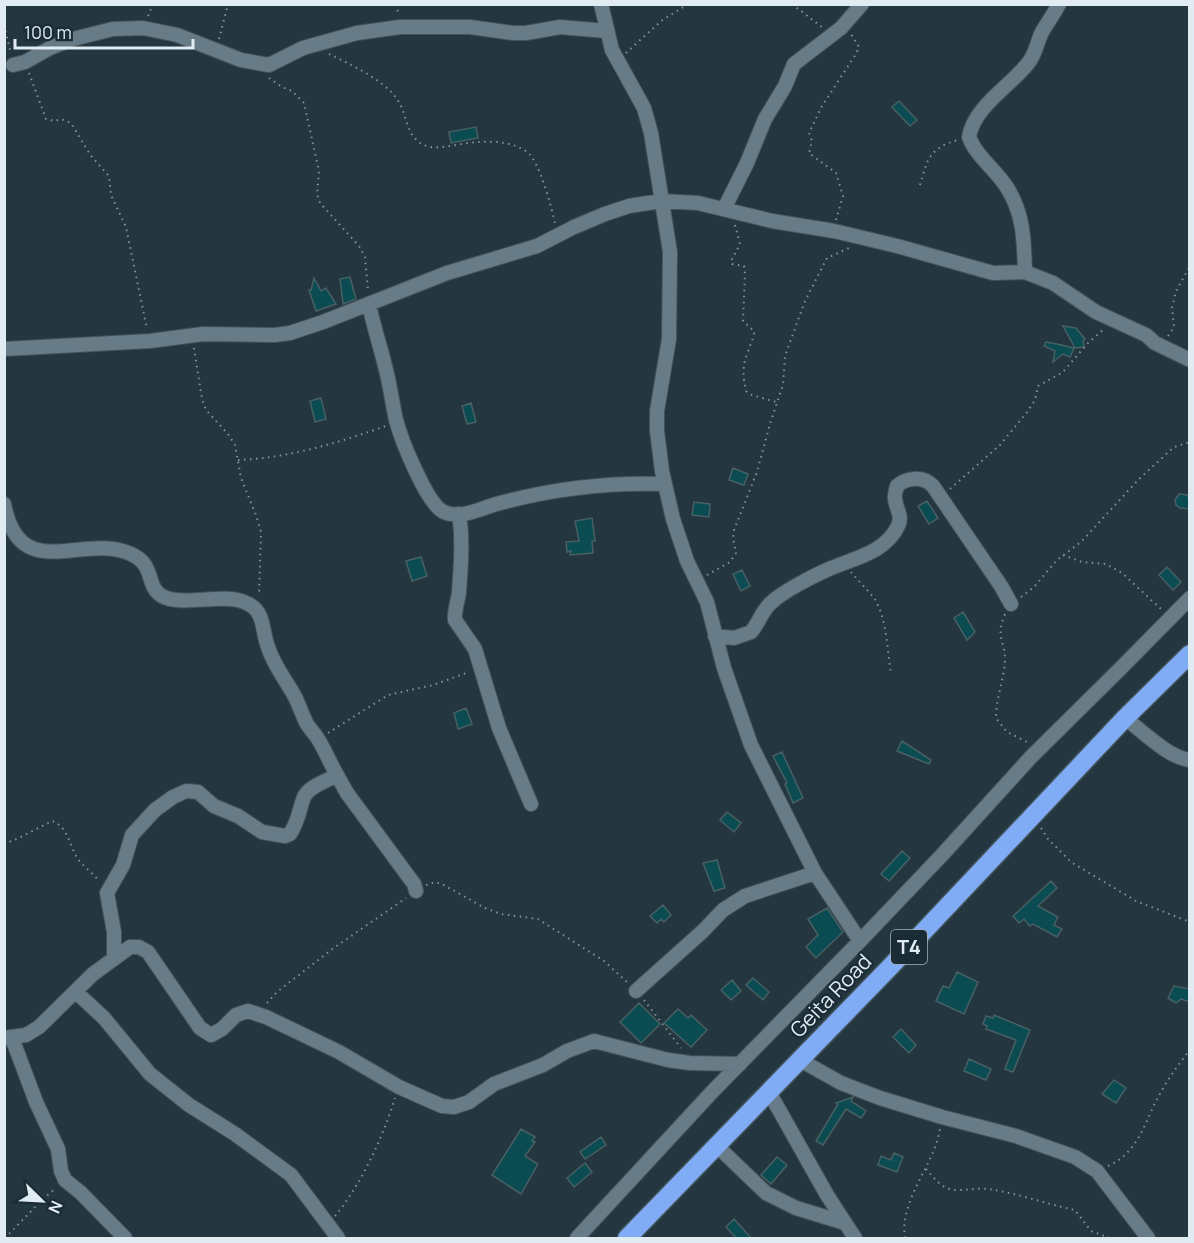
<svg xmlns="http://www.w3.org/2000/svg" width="1194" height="1243" font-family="Manrope,sans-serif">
<rect width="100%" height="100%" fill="#243640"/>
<path fill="#0b4c53" stroke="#486063" stroke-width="1.5" d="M899 101 917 120 910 126 892 107Z
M476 127 478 138 451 143 449 132Z
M350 277 356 299 343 304 340 279Z
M314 278 321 291 326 288 336 304 316 311 309 290H311Z
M1063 326 1076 328 1085 339 1083 341 1084 347 1075 348Z
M1046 342 1057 344 1074 348 1070 357 1063 354 1053 362 1055 351 1044 346Z
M321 398 326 419 315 422 310 401Z
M471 403 476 422 467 424 462 406Z
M733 468 748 474 744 485 729 480Z
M1179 494 1188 495 1190 509 1180 508 1176 505 1175 500Z
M927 501 938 518 929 524 918 506Z
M694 502 710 504 709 517 692 515Z
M592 518 595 541H592L593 553 570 555 571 551 567 552 566 542 579 541 575 521Z
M421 557 427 576 412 581 406 561Z
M1167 567 1181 582 1173 590 1159 575Z
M742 570 750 586 741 591 733 574Z
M963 612 975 632 967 640 954 618Z
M466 708 472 724 458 729 454 713Z
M902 741 931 760 929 764 897 751Z
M782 752 803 798 793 803 785 784 787 783 773 756Z
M727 812 741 823 734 832 720 820Z
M902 851 910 858 889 881 881 874Z
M717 860 725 888 714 891 703 863Z
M1051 881 1057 888 1038 906 1058 917 1054 925 1062 929 1057 937 1033 924 1030 926 1024 919 1019 923 1013 916Z
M663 905 671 915 664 922 661 919 657 923 650 916Z
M827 908 843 932 816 958 806 947 818 935 808 919Z
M957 972 978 982 964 1014 936 1001 943 986 949 988Z
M753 978 769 992 763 1000 746 985Z
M732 980 741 991 731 1000 721 990Z
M1174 986 1190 989V1002L1181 999 1176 1003 1168 998Z
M639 1003 660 1024 641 1043 620 1022Z
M678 1009 688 1018 691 1015 707 1030 691 1047 664 1023Z
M994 1015 1030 1030 1013 1072 1005 1069 1016 1040 986 1029 987 1026 983 1024 986 1016 993 1018Z
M901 1029 916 1045 909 1053 893 1037Z
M969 1059 991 1069 986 1080 964 1071Z
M1114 1080 1126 1088 1116 1103 1102 1094Z
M853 1097 851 1101 866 1111 861 1118 846 1109 823 1145 816 1141 838 1104 836 1103Z
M521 1129 535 1137 532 1141 535 1142 525 1156 538 1164 521 1194 492 1175Z
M601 1137 606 1145 585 1159 580 1152Z
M894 1153 903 1157 897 1172 878 1165 881 1156 891 1160Z
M777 1157 787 1165 771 1184 761 1175Z
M585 1163 592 1172 574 1187 567 1178Z
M734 1219 752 1239H737L726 1227Z"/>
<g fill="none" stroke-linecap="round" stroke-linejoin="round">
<defs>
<path id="minor" d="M601 4 612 50 644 108 651 133 670 252 669 339 657 411V431L662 471 673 519 687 561 707 602 724 668 751 745 815 873 860 941
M13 65 25 62 50 48 73 39 113 29 143 28 177 35 241 60 269 65 303 48 357 33 400 27H470L513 33H526L560 27 606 31
M724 209 747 163 765 119 785 86 794 64 841 28 862 4
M1025 272C1024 241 1024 213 1006 186 995 169 976 156 969 137 974 106 1012 85 1029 62 1036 53 1037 42 1042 32 1047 23 1054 14 1059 4
M369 304C373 325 380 345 385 366 390 384 392 402 396 420 401 439 427 505 444 512 459 519 478 510 493 505 549 489 607 482 665 484
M4 349 150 341 203 334 275 335 290 333 323 322 447 273 537 246 574 227 605 214 629 206 661 201 698 203 772 221 834 231 897 246 993 273 1025 272 1053 283 1096 312 1146 335 1155 343 1190 360
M4 504C20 586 82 532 131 554 156 565 145 586 162 596 181 607 222 593 244 602 266 610 261 629 268 647 273 664 285 679 294 695 299 704 302 715 307 724 310 729 315 734 318 739 325 750 330 763 337 775L347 793 414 884 416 891
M459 514C463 539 461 566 459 592 458 601 454 611 455 620L475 649 499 728 531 804
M715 636 734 638 751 632C759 623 762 610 772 602 782 592 815 575 829 569 854 558 885 553 898 526 903 516 896 509 895 499 894 495 896 490 897 486 907 477 923 476 933 486L1001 586 1011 604
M1125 718C1142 731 1169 758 1190 760
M114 958V932L107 893 123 865 132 835 155 810 173 797 186 791 198 792 214 806 238 816 262 832 285 836 290 834C299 820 299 810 304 797 309 786 327 781 337 775
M636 991 703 931 723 910 745 896 815 873
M76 992 104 1018 150 1074 189 1105 235 1134 291 1175 338 1238
M4 1038 26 1035 39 1027 93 974 130 947H139L148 952 200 1028 211 1035 222 1029 236 1015 248 1011 266 1017 339 1052 399 1087 442 1106 454 1107 469 1102 494 1084 543 1065 567 1051 594 1041 668 1060 690 1063 740 1064
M12 1038 36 1102 58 1149 61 1171 65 1180 81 1193 125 1238
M800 1060 841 1083 880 1098 942 1117 1016 1136 1075 1157 1097 1171 1148 1238
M769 1092 827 1195 855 1238
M717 1146 766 1193 796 1208 845 1223
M577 1238 712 1092 860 941 942 855 1031 757 1122 667 1190 598"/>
<path id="highway" d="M627 1238 891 966 1125 718 1190 654"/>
</defs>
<use href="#minor" stroke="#43535c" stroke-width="16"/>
<use href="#highway" stroke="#43535c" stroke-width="21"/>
<path stroke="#84929b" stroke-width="2" stroke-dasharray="1.5 4.5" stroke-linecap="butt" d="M397 4 398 14
M792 4 823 28
M148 16 153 4
M4 25 11 54
M219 39 228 4
M626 53 661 21 688 4
M329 54C350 64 384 80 397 99 407 113 405 132 420 143 431 150 444 147 456 145 477 141 508 138 527 152 539 160 552 208 555 224
M29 73 46 119 55 121 61 119 71 123 91 156 109 176 111 195 126 227 147 329
M269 78 282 87 292 91 304 103 319 171 317 194 320 203 359 246 365 257 368 290
M920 185C927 160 929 148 958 140
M836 220 843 196 836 173 809 153 812 141 809 133 822 106 856 54 859 47 851 34
M735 225 740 244 731 261 732 264 744 266 745 274 743 321 754 331V335C746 359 740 363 746 391L752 395 776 402
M1168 336 1174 327 1172 308 1176 291 1190 266
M194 348 202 399 206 410 228 434 235 445 241 478 256 515 261 532 259 596
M238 460C289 458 337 443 386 426
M950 489 1000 445 1028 411 1035 400 1038 386 1063 372 1088 343 1103 330
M1063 555 1082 562 1106 564 1122 573 1161 609
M851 572C858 581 867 589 874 598 887 618 887 650 891 673
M707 575 730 562 736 553 733 538 734 530 757 472 770 424 783 385 785 356 805 301 827 258 849 248
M1021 597 1034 587 1057 560 1081 542 1139 479 1174 447 1190 442
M1005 614C995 639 1005 639 1005 660 1004 680 996 698 996 718L1007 732 1027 742
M328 733 388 695 433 685 469 672
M1041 828 1048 839 1071 862 1136 901 1190 922
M4 844 19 838 52 821C67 826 69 843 76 856 82 866 92 872 99 881
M426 885 435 882 442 884 485 908 501 914 538 919 604 961 628 983
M644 1000 681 1048
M267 1003 277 992 331 950 406 898
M1108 1166C1135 1154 1143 1129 1154 1105 1164 1085 1176 1067 1190 1050
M926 1169C932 1176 938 1184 947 1188 960 1193 975 1187 988 1189 1017 1193 1046 1204 1075 1210L1091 1231 1110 1238
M335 1216C361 1185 383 1137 395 1098
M5 1238 43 1199 56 1188
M905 1238C899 1200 934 1166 940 1129"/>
<use href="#minor" stroke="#687c88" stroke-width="14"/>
<use href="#highway" stroke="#80acf5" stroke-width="18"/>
</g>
<g text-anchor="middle" stroke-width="4.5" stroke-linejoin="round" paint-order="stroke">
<rect fill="#1a2c36" stroke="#a5b2ba" stroke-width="1.5" x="891" y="930" width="36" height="34" rx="4.5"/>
<g font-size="20" font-weight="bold" fill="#e0ebf2">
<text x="909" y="954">T4</text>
</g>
<g font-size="21" fill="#e0ebf2" stroke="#1a2c36">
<text transform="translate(831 996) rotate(-46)" y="7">Geita Road</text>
</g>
</g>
<rect width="1194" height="1243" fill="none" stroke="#e0ebf2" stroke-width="12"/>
<g transform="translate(42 1201) rotate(114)" stroke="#1a2c36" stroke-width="4.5" paint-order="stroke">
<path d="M0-4.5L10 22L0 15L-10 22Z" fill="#e0ebf2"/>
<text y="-9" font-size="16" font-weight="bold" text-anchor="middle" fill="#e0ebf2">N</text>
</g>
<path d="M15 39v9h178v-9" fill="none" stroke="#e0ebf2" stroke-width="3"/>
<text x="24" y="39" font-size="18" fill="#e0ebf2" stroke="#1a2c36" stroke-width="4.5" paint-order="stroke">100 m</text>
</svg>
